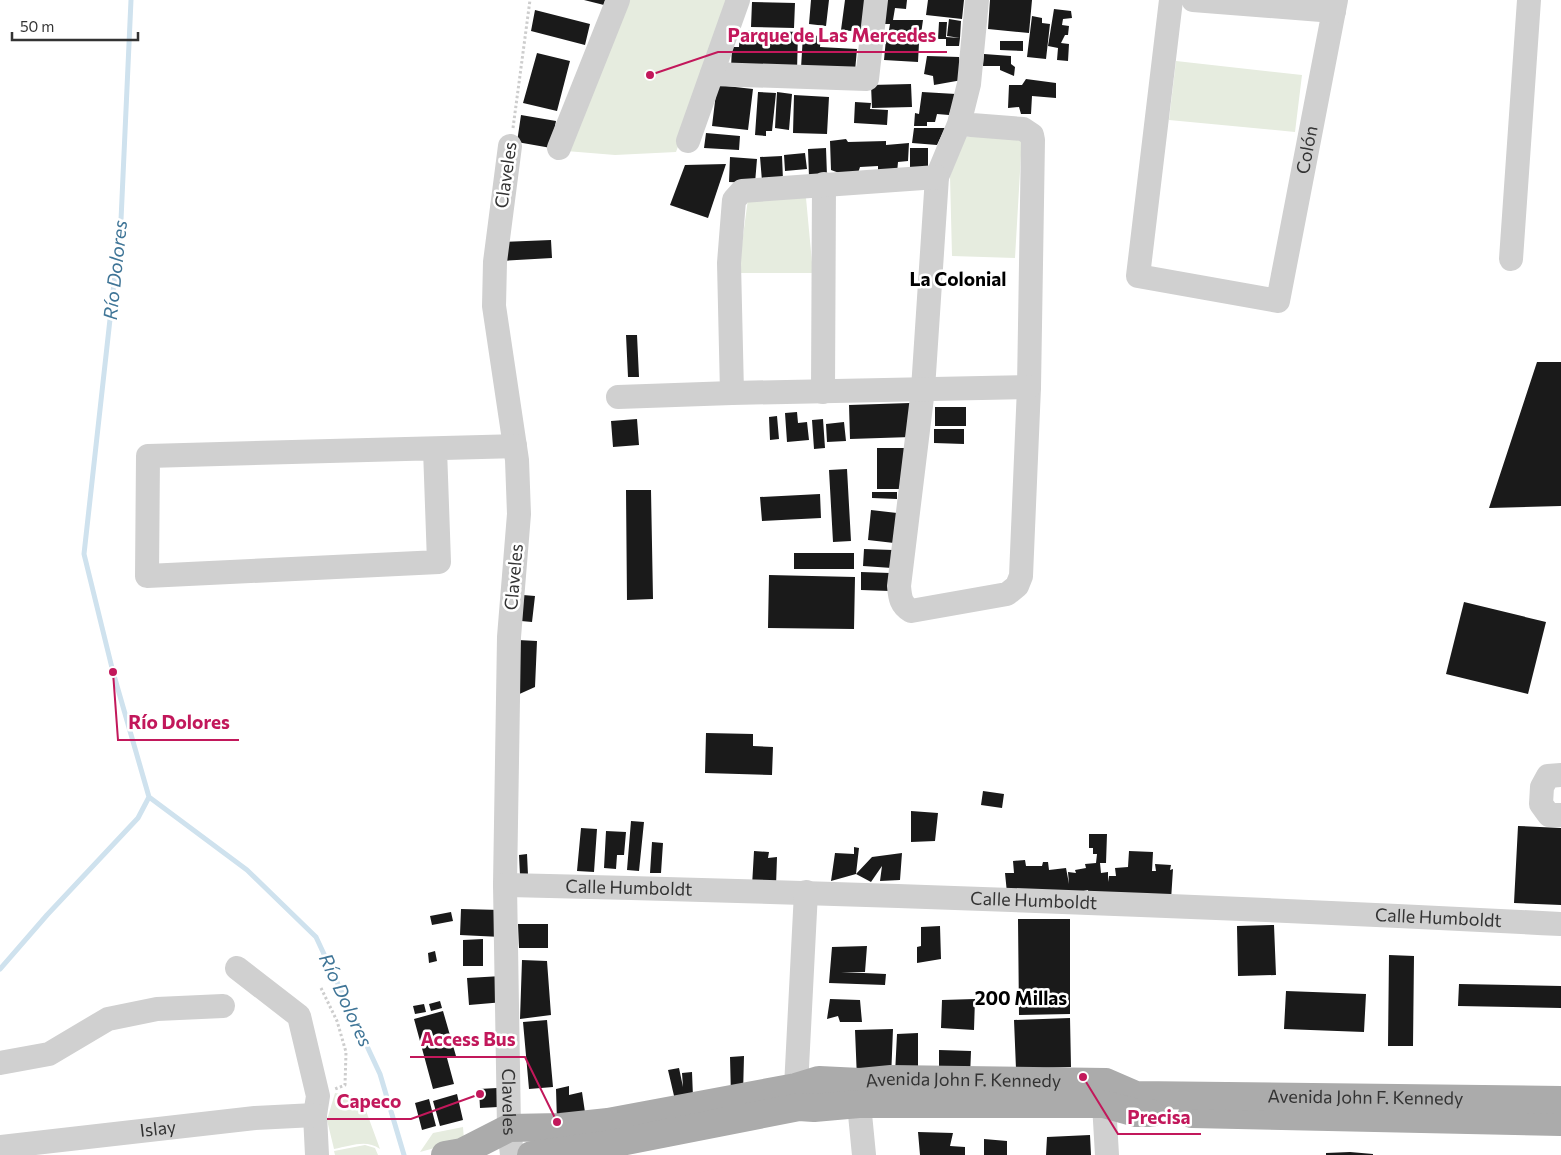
<svg xmlns="http://www.w3.org/2000/svg" width="1561" height="1155" font-family="Commissioner,sans-serif">
<rect width="100%" height="100%" fill="#fff"/>
<path fill="#e6ecdf" d="M626 0H732L676 152 615 155 566 151Z
M1176 61 1302 75 1295 132 1169 120Z
M965 137H1022L1015 258 952 256 950 176Z
M806 198 813 273H738L748 199Z
M335 1093 361 1097 380 1149C366 1139 351 1146 334 1149L327 1120Z
M463 1127 464 1140 420 1152 433 1133Z
M365 1145 375 1148 378 1155H335L334 1151Z"/>
<g fill="none" stroke-linecap="round" stroke-linejoin="round">
<path stroke="#cfe2ee" stroke-width="5" d="M131 0 121 220 84 554 113 672 149 797 247 870 316 937 380 1074 404 1155
M0 969 47 915 138 818 149 797"/>
</g>
<path fill="#1a1a1a" d="M584 0H605L604 5Z
M811 0H829L826 26 809 24Z
M845 0H866L862 32 841 30Z
M886 0H907L906 9 895 8 893 20H923L920 41 888 36 890 24H883Z
M928 0H964L962 19 926 15Z
M990 0H1032L1029 33 988 29Z
M752 2 795 3 794 28 751 27Z
M1054 9 1071 11 1072 18 1063 19 1062 25 1069 26 1068 35H1065L1061 43 1069 44 1068 61 1057 60 1058 48 1048 46Z
M535 10 590 24 585 45 531 31Z
M1032 16 1042 18V23L1050 24 1046 59 1027 57Z
M949 19 961 21 960 38 947 36Z
M939 22H947L946 37 960 38 959 46H946V39H938Z
M740 30 798 32 797 71 731 68 732 47H739Z
M803 35 821 36 820 47 857 49 855 71 801 68Z
M886 39 919 43 918 62 884 60Z
M1000 41H1023V51L1000 50Z
M537 53 570 61 557 111 523 103Z
M984 54 1011 56V64L1015 67 1014 76 1000 70V66H983Z
M927 56 959 57 962 80 934 85 933 76 924 74Z
M1026 79 1056 83V98L1032 96 1031 114H1021L1019 107 1008 108 1009 85H1022Z
M911 84 912 107 872 108 871 85Z
M717 85 753 89 748 130 712 126Z
M758 92 776 93 772 131H766V136L755 135Z
M777 92 792 94 789 130 775 128Z
M922 92 956 94 949 115 937 114 935 122H927V126H914L915 113 919 114Z
M794 95 829 97 827 134 793 133Z
M855 102 871 103 870 109 888 110 887 125 854 123Z
M521 115 556 121 551 148 517 142Z
M914 128H945L937 145 912 143Z
M706 133 740 136 739 150 704 148Z
M846 139 848 142 886 141V145L909 143 908 161 898 162 897 173 878 174V166L860 167 858 173 842 174 831 170 830 141Z
M826 148 827 176 809 177 808 149Z
M910 148H928V173H910Z
M805 153 807 169 785 171 784 155Z
M782 156 783 180 762 181 760 157Z
M730 157 757 159 755 183 729 182Z
M726 164 708 218 670 205 685 165Z
M551 240 552 258 501 261 502 242Z
M626 335H637L639 377H628Z
M1537 362H1561V506L1489 508Z
M910 403 911 437 850 439 849 405Z
M935 407H966V426H935Z
M797 412 798 423 807 422 809 440 787 442 785 413Z
M777 416 779 439 770 440 769 417Z
M637 419 639 445 613 447 611 421Z
M823 419 825 448 814 449 812 420Z
M844 422 846 441 827 442 826 424Z
M934 429H964V444L934 443Z
M877 448H908V489H877Z
M847 469 851 541 833 542 829 470Z
M626 490H651L653 599 627 600Z
M872 492H897V499L872 498Z
M820 494 821 518 762 521 760 497Z
M871 510 897 513 894 543 868 540Z
M864 549 893 550 892 568 863 566Z
M794 553H854V569H794Z
M861 572 890 573V591L861 590Z
M769 575 855 577 854 629 768 628Z
M523 595 535 596 532 622 521 621Z
M1464 602 1546 622 1528 694 1446 674Z
M518 640 537 641 535 687 515 696Z
M706 733 753 734V746L773 747 772 775 705 773Z
M983 791 1004 794 1002 808 981 805Z
M911 811 938 813 935 841 911 842Z
M631 821 644 822 639 871 627 870Z
M1518 826 1561 828V905L1514 903Z
M581 828 597 829 594 872 577 871Z
M606 831 626 832 624 855H617L616 869 604 868Z
M1089 834H1107L1106 863H1100L1101 873 1108 872V882L1109 876H1116L1115 868 1128 867 1129 851 1153 852 1152 871H1156L1155 864 1171 865 1170 870 1173 869 1171 900 1089 898 1088 890 1070 894 1007 893 1005 873H1014L1013 861 1025 860 1026 866H1042L1043 862H1048L1049 870 1066 868 1069 884 1068 872 1076 873 1075 870 1086 868 1085 864 1096 863 1097 854H1093V848H1089Z
M652 842 663 843 661 873H650Z
M854 847 859 848 856 874 872 857 902 853 900 880 880 881 882 866 871 882 856 874 831 881 835 853 854 854Z
M754 851 769 852 768 858 777 857 776 886H752Z
M527 854 528 875H520L519 855Z
M461 909 501 910V937L460 935Z
M451 912 453 921 432 925 430 916Z
M1018 919H1070V1014L1019 1015Z
M518 924H548V948H519Z
M1274 925 1276 975 1238 976 1237 926Z
M940 926 941 959 917 963V947L921 946V927Z
M483 939V966H463V940Z
M867 946 865 972H841L886 974 885 985 829 983 832 947Z
M435 951 437 961 429 963 428 953Z
M1389 955 1414 956 1413 1046H1388Z
M522 960 547 961 551 1015 520 1019Z
M502 976 504 1002 469 1005 467 978Z
M1459 984 1561 986V1008L1458 1006Z
M1286 991 1366 994 1364 1032 1284 1029Z
M830 999 860 1000 862 1022H840L838 1016 827 1019Z
M975 999 974 1030 941 1028 942 1000Z
M440 1001 442 1008 431 1011 429 1004Z
M424 1004 426 1012 415 1014 413 1006Z
M443 1011 456 1056 447 1058 454 1084 433 1089 414 1019Z
M1070 1018 1071 1067 1016 1069 1014 1020Z
M547 1020 553 1087 529 1089 523 1022Z
M893 1029 891 1078 857 1079 855 1030Z
M918 1033V1073L895 1074 897 1034Z
M939 1050 971 1051 970 1077 939 1078Z
M744 1056 743 1094 731 1096 730 1057Z
M679 1068 683 1087 682 1073 692 1072 693 1097 675 1100 668 1070Z
M569 1086V1095L582 1092 586 1119 557 1122 556 1089Z
M497 1088 498 1107 480 1108 479 1089Z
M457 1094 463 1120 440 1126 433 1101Z
M429 1099 436 1126 422 1130 415 1103Z
M918 1132 953 1133 950 1146 965 1147V1155H920Z
M1090 1135 1091 1155H1046L1047 1137Z
M984 1139 1007 1141V1155H984Z
M1350 1152 1373 1154V1155H1326V1153Z"/>
<g fill="none" stroke-linecap="round" stroke-linejoin="round">
<path stroke="#cdcdcd" stroke-width="3" stroke-dasharray="2.5 2.5" stroke-linecap="butt" d="M513 128 530 0
M321 988 337 1021 346 1052 345 1085 335 1089"/>
<g stroke="#d0d0d0" stroke-width="24">
<path id="s1" d="M1171 0 1138 276 1278 301 1336 0"/>
<path d="M1193 0 1334 11"/>
<path d="M712 74 867 79 876 0"/>
<path d="M959 124 1023 129 1032 135 1033 140 1029 387 1021 576 1017 586 1007 594 911 611C901 605 900 598 899 586L923 389 937 177 959 124 969 84 977 0"/>
<path d="M688 141 738 0"/>
<path id="s2" d="M510 146 495 262 494 306 517 460 519 514 509 637 505 885 509 1128 512 1155"/>
<path d="M559 148 618 0"/>
<path d="M1511 259 1529 0"/>
<path d="M823 392 824 184"/>
<path d="M732 393 729 263 734 200 742 191 937 177"/>
<path d="M618 397 732 393 1029 387"/>
<path d="M435 449 439 562 147 576 148 456 515 446"/>
<path d="M1561 775 1548 776 1542 787 1541 804 1549 815H1561"/>
<path id="s3" d="M505 885C857 893 1209 906 1561 924"/>
<path d="M237 968 299 1016 318 1096 315 1115 317 1155"/>
<path d="M0 1063 49 1054 108 1019 157 1009 223 1006"/>
<path d="M1105 1086 1104 1104 1107 1155"/>
<path d="M860 1087 859 1104 864 1155"/>
<path d="M798 1105 796 1087 806 892"/>
<path id="s4" d="M0 1147 255 1118 315 1115"/>
</g>
<g stroke="#ababab" stroke-width="28">
<path d="M1192 1114 1561 1122"/>
<path id="s5" d="M445 1155 462 1152 509 1128 561 1127 608 1122 796 1087 819 1080 860 1082 891 1079 1106 1082 1136 1095 1561 1100"/>
<path d="M531 1155 611 1144 799 1107 814 1108 859 1104H1104L1136 1113H1151"/>
</g>
</g>
<g text-anchor="middle" stroke-width="5" stroke-linejoin="round" paint-order="stroke">
<g font-size="18" fill="#333" stroke="#fff">
<text dy="6" stroke="none"><textPath href="#s1" startOffset="574">Colón</textPath></text>
<text transform="translate(506 175) rotate(-82)" y="6">Claveles</text>
<text transform="translate(514 577) rotate(-85)" y="6">Claveles</text>
<text dy="6" stroke="none"><textPath href="#s3" startOffset="124">Calle Humboldt</textPath></text>
<text dy="6" stroke="none"><textPath href="#s3" startOffset="529">Calle Humboldt</textPath></text>
<text dy="6" stroke="none"><textPath href="#s3" startOffset="934">Calle Humboldt</textPath></text>
<text dy="6" stroke="none"><textPath href="#s5" startOffset="529">Avenida John F. Kennedy</textPath></text>
<text dy="6" stroke="none"><textPath href="#s5" startOffset="934">Avenida John F. Kennedy</textPath></text>
<text dy="6" stroke="none"><textPath href="#s2" startOffset="959">Claveles</textPath></text>
<text dy="6" stroke="none"><textPath href="#s4" startOffset="159">Islay</textPath></text>
</g>
<g font-size="19" font-style="italic" fill="#3f7597" stroke="#fff">
<text transform="translate(115 270) rotate(-84)" y="7">Río Dolores</text>
<text transform="translate(346 1000) rotate(65)" y="7">Río Dolores</text>
</g>
<g font-size="19" font-weight="bold" fill="#000" stroke="#fff">
<text x="958" y="286">La Colonial</text>
<text x="1021" y="1005">200 Millas</text>
</g>
</g>
<path fill="none" stroke="#c2185b" stroke-width="2" d="M650 75L718 52H947M113 672L118 740H239M557 1122L525 1057H410M480 1094L411 1119H327M1083 1077L1118 1134H1201"/>
<g fill="#c2185b" stroke="#fff" stroke-width="2">
<circle cx="650" cy="75" r="5"/>
<circle cx="113" cy="672" r="5"/>
<circle cx="557" cy="1122" r="5"/>
<circle cx="480" cy="1094" r="5"/>
<circle cx="1083" cy="1077" r="5"/>
</g>
<g font-size="19" text-anchor="middle" font-weight="bold" fill="#c2185b" stroke="#fff" stroke-width="5" stroke-linejoin="round" paint-order="stroke">
<text x="832" y="42">Parque de Las Mercedes</text>
<text x="179" y="729">Río Dolores</text>
<text x="468" y="1046">Access Bus</text>
<text x="369" y="1108">Capeco</text>
<text x="1159" y="1124">Precisa</text>
</g>
<path d="M12 32v8h126v-8" fill="none" stroke="#333333" stroke-width="2.5"/>
<text x="20" y="32" font-size="15" fill="#333333" stroke="#ffffff" stroke-width="4" paint-order="stroke">50 m</text>
</svg>
